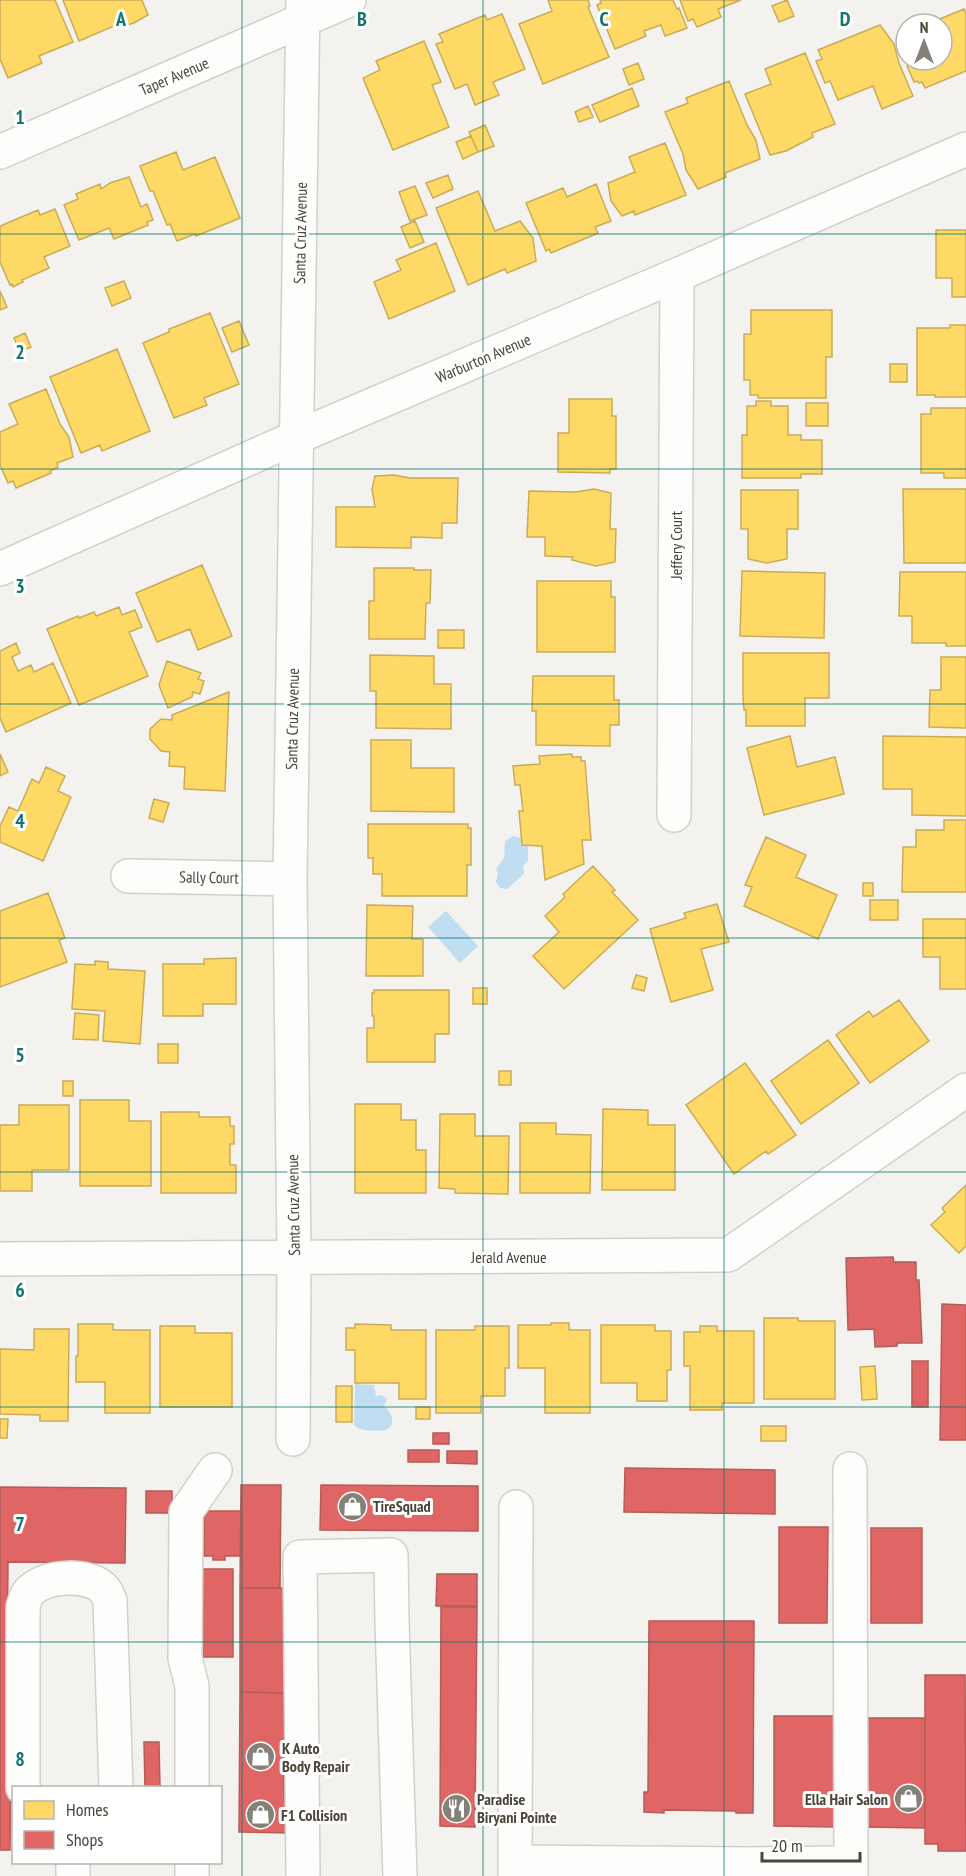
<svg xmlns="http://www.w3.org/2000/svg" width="966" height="1876" font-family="'PT Sans Narrow',sans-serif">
<rect width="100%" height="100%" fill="#f4f2ee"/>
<path fill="#c0ddf1" d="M513 836 519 837 528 847V861L523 866 524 874 507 889 500 888 496 882 498 874 496 869 504 858 505 841Z
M446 911 478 946 460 963 428 927Z
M355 1384 374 1385 376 1396 382 1395 387 1399 384 1406C391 1411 398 1426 385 1430 377 1432 366 1430 359 1429L354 1425Z"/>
<path fill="#ffd966" stroke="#c9ac58" stroke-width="1.5" d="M0 0H55L73 42 39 56 42 63 8 78 0 59Z
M63 0H142L148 15 134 23 117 28 116 25 79 41Z
M548 0H588L590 6 588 7 609 57 543 84 519 24 552 11Z
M600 0H673L677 9 679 8 687 28 665 36 661 25 644 31 646 36 615 49 597 5 601 3Z
M680 0H741L718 9 721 17 697 27 693 19 688 21Z
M787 0 794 16 779 22 772 6Z
M964 9 966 14V71L925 88 922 82 919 83 918 81 914 82 907 66 912 64 910 60H942V24L930 23Z
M502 14 525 69 493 82 499 95 475 105 467 84 455 89 436 44 443 42 439 34 485 15 487 20Z
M880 25 894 44 899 63 913 96 882 109 873 86 838 100 830 81 825 83 816 61 822 59 818 50Z
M424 41 441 82 432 85 449 127 393 150 363 78 380 70 376 61Z
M805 53 835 124 812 133 813 137 786 151 770 155 745 94 771 84 765 69Z
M638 63 644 79 629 85 623 69Z
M729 81 747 125 756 140 760 159 725 173 726 177 698 189 686 170 683 154 665 112 688 103 686 98Z
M632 88 639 106 600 122 592 105Z
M588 106 593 117 579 122 575 112Z
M485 125 494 146 478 152 469 132Z
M471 136 478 152 463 159 456 142Z
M665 143 686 195 635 215 634 211 622 216 611 201 608 183 635 172 629 157Z
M176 152 183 170 215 157 240 218 196 236 195 234 177 241 170 224 167 225 153 191H150L140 166Z
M448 175 453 189 433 198 426 183Z
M129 177 141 207 147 204 153 220 147 222 148 225 114 239 109 228 79 240 64 205 78 199 76 194 100 184 101 189 110 183Z
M596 184 611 221 595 227 598 233 551 253 549 249 546 251 526 203 563 188 567 197Z
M415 186 427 215 410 221 399 192Z
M478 191 495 231 520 221 533 238 536 261 507 273 505 269 468 285 436 208Z
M55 209 70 246 44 257 49 268 22 280 23 282 13 287 12 284 10 285 0 262V226L38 210 40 215Z
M415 221 424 242 410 248 401 227Z
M936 230H966V297H952V278H936Z
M436 243 455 291 389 319 374 282 401 270 396 260Z
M124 281 131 298 112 306 105 288Z
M0 291 7 307 0 310Z
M751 310H832V357H826V398H758V395H750V380H744V334H751Z
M210 313 239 384 204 398 207 405 174 418 143 343 169 332V329Z
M239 321 249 345 232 352 222 328Z
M950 325H966V397H935V395H917V328H950Z
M25 333 31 347 20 352 14 338Z
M117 349 150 431 102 451 100 445 81 453 50 377Z
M890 364H907V382H890Z
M46 389 60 424 69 437 73 457 57 463 58 467 50 471 51 473 16 488 13 481 8 483 0 465V432L18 424 9 404Z
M569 399H612V416H616V469H610V473L558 472V433H569Z
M756 401H771V406H788V435H801V440H822V474H801V478H742V435H747V406H756Z
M806 403H828V426H806Z
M931 408H966V478H944V473H921V414H931Z
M394 475 410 478H458L457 523H442V538L411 537V548L336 547V507H375L372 489 375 476Z
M594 489 611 493 610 529H616L615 562 596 566 572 560 573 557 545 556V537H527L529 491 576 492Z
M903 489H966V563H904Z
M741 490H798V529H787V559L767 563 748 559V529H741Z
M202 565 232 636 198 650 190 629 157 642 136 593Z
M374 568H414V570H431L430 603H426L425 639H369V601H374Z
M742 571 825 573 824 638 740 636Z
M900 572H966V646H946V643H912V616H899Z
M537 581H611V597H615V652H537Z
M119 607 122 615 135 610 142 627 129 632 148 676 79 705 47 629 78 616 79 618 94 612 96 616Z
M438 630H464V648H438Z
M16 643 20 653 12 657 18 671 31 665 34 672 53 663 71 703 6 732 0 718V651Z
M743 653H829V698H805V726H746V710H744L743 697Z
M370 655 434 656V684H451V729L376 728V691H370Z
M941 657H966V728L929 727 930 690H941Z
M167 661 201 673 198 679 204 681 200 694 193 692 192 697 168 708 159 685Z
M533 676H614V700H619V725H610V746L536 745V711H532Z
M229 692 225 791 184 789 185 767 169 766 170 752 161 751 150 739V729L161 719 172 720V715Z
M790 736 797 767 835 757 844 794 764 815 747 748Z
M883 736 966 737V816L912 815V789H883Z
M371 740H411V768H454V812L371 811Z
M0 754 8 772 0 776Z
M572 754V757H581V761H585L591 840H582L584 864 545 880 542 846 522 845 519 811H523L520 785H515L513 766 540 764 539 756Z
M46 767 65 776 58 791 71 797 43 861 0 842V826L9 807 18 811 32 779 39 783Z
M154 799 169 803 163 822 149 818Z
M944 820H966V892H902L903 847H916V830H944Z
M368 824H468V828H471V865H467V896H382V874H373V858H368Z
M766 837 806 855 796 877 837 895 818 939 744 906 752 887 745 885Z
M593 866 615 890 612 892 638 920 564 989 533 956 559 932 545 916 565 897 563 894Z
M863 883H873V896H863Z
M48 893 65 938 59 940 67 962 0 987V911Z
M870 900H898V920H870Z
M717 904 729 942 701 949 713 990 671 1002 650 929 686 918 684 913Z
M367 905 413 906 412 939H423V976H366Z
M923 919H966V989H940V957H923Z
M236 958V1004H203V1016H163V964H204V959Z
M95 961 108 962V969L145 971 140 1044 103 1041 105 1011 72 1009 75 964 95 965Z
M636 975 647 978 644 991 632 988Z
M473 988H487V1004H473Z
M374 990H449V1034H435V1062H367V1028H374V1016H372V993H374Z
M899 1000 929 1041 870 1083 836 1035 869 1011 873 1017Z
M75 1013 99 1015 98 1040 73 1039Z
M828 1040 859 1083 801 1124 771 1081Z
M158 1044H178V1063H158Z
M745 1063 796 1135 768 1154 766 1151 734 1174 686 1105Z
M499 1071H511V1085H499Z
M63 1081H73V1096H63Z
M80 1100H129V1121H151V1186H80Z
M355 1104H401V1120H416V1150H426V1193H355Z
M19 1105H69V1170H32V1191H0V1125H19Z
M603 1109 648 1110V1125H675V1190H602Z
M161 1112H199V1117H230V1126H234V1144H230V1165H236V1193H161Z
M440 1114H475V1136H509L508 1194 455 1193V1189L439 1188Z
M520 1123H556V1134L591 1135 590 1193H520Z
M966 1185V1246L959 1253 931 1225 945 1212 942 1208Z
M764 1318H798V1321H835V1399H764Z
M551 1323H569V1330H590V1413H545V1368H518V1325H551Z
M78 1324H113V1330H150V1413H105V1382H76V1356H78Z
M355 1324 391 1325V1330H426V1399H399V1383H355V1350H346V1328H355Z
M601 1325H655V1331H671V1370H667V1401H637V1383H601Z
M160 1326H195V1333H232V1407H160Z
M475 1326H509V1368H505V1396H481V1413H436V1330H475Z
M700 1326H717V1331H754V1403H722V1410H690V1366H684V1332H700Z
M34 1329H69L68 1421H40V1415L0 1414V1349L34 1350Z
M875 1366 877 1399 862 1400 860 1367Z
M336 1386H352V1422H336Z
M416 1407H430V1419H416Z
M0 1419H8L7 1438H0Z
M761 1426H786V1441H761Z"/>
<path fill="#e06666" stroke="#b35c58" stroke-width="1.5" d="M893 1257 894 1262H916V1280H919L922 1343H897V1346L875 1347 874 1329 848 1330 846 1258Z
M942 1304 966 1305V1440H940Z
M912 1361H928V1407H912Z
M433 1433H449V1444H433Z
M408 1450H439V1462H408Z
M447 1451H477V1464L447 1463Z
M625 1468 775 1470V1514L624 1512Z
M241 1485H281L280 1588H240Z
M321 1485 478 1486V1531L320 1530Z
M0 1487 126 1488 125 1563 8 1562 6 1764H11L10 1850H0Z
M146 1491H172V1513H146Z
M204 1511H241V1556H225V1560H213V1556H204Z
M779 1527H828L827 1623H779Z
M871 1528H922V1623H871Z
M197 1569H233V1657H197Z
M437 1574H477V1606H436Z
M240 1588H285L284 1693 240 1692Z
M441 1607H477L475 1827 440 1826Z
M649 1621H754L753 1813H736V1811L664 1810V1813L644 1812V1792H648Z
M925 1675H965L966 1851H938V1844H925Z
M240 1692 284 1693V1796H289V1833L239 1832Z
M774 1716H836L835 1827 774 1826Z
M864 1718H925V1828L863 1827Z
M144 1742H159L160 1788H145Z"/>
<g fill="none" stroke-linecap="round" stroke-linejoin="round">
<defs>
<path id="minor" d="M0 152 349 0
M0 569 297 437 677 275 966 149
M674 815 677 275
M128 876 290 879
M0 1259 728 1255 966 1090
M293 1439 294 1258 290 879 303 0
M850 1469 851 1863
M23 1788V1607C25 1601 26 1594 31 1590 48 1575 87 1574 103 1588 107 1592 108 1596 110 1601L116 1788
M192 1788V1686L185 1658 186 1512 215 1470
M192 1862V1876
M515 1862 749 1864 851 1863V1876
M73 1876V1863
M303 1876 300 1557 391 1555 392 1622 400 1876
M515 1876 516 1507"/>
</defs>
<use href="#minor" stroke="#d2d0cb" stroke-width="36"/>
<use href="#minor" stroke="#fdfdfc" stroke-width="33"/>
</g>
<path fill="none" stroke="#0f766e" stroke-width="1.5" stroke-opacity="0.55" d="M242 0V1876M483 0V1876M724 0V1876M0 234H966M0 469H966M0 704H966M0 938H966M0 1172H966M0 1407H966M0 1642H966"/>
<defs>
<symbol id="shop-disc" viewBox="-11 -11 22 22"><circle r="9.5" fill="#868178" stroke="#fff"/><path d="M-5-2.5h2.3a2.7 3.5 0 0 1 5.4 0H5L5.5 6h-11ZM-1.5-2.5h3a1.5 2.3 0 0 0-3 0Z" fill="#fff"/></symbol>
<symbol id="restaurant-disc" viewBox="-11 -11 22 22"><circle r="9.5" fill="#868178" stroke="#fff"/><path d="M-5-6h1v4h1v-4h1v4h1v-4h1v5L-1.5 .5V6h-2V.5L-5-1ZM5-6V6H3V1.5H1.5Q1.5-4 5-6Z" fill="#fff"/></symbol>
</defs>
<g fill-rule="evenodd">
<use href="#shop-disc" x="336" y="1490" width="33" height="33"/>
<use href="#shop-disc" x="244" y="1740" width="33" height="33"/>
<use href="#shop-disc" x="892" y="1782" width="33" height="33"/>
<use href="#restaurant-disc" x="440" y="1792" width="33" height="33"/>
<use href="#shop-disc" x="244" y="1798" width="33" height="33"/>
</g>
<g text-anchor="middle" stroke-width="6" stroke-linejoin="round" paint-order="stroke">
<g font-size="16" fill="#4b4439" stroke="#fff">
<text transform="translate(174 76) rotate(-23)" y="6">Taper Avenue</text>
<text transform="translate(300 233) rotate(-89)" y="6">Santa Cruz Avenue</text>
<text transform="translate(483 358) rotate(-23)" y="6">Warburton Avenue</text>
<text transform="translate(676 545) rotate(-90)" y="6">Jeffery Court</text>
<text transform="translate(292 719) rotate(-89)" y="6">Santa Cruz Avenue</text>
<text transform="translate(209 877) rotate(1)" y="6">Sally Court</text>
<text transform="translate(293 1205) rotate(-91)" y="6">Santa Cruz Avenue</text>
<text x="509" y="1263">Jerald Avenue</text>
</g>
<g font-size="16" font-weight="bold" fill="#4b4439" stroke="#fff" text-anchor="start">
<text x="373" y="1512">TireSquad</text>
<text x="282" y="1754">K Auto<tspan x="282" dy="18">Body Repair</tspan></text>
<text x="477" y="1805">Paradise<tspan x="477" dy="18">Biryani Pointe</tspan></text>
<text x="888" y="1805" text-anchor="end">Ella Hair Salon</text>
<text x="281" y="1821">F1 Collision</text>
</g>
</g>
<g font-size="20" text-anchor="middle" font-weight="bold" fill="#0f766e" stroke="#fff" stroke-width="6" stroke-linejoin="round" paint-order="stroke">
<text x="121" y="26">A</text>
<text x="362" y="26">B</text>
<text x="604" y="26">C</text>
<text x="845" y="26">D</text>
<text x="20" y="124">1</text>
<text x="20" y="359">2</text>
<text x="20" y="593">3</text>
<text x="20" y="828">4</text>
<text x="20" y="1062">5</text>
<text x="20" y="1297">6</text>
<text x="20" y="1531">7</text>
<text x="20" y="1766">8</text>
</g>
<rect x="12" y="1786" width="210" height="78" fill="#ffffff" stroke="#b7b4b0" stroke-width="1.5"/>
<rect x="24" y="1801" width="30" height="18" fill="#ffd966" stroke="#b7b4b0" stroke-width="1.5"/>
<text x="66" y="1816" font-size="18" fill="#4b4439">Homes</text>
<rect x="24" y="1831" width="30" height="18" fill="#e06666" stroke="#b7b4b0" stroke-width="1.5"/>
<text x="66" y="1846" font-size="18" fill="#4b4439">Shops</text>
<g transform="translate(924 42)"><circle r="28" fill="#ffffff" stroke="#b7b4b0" stroke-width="1.5"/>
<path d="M0-4.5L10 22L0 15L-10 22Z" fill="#868178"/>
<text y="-9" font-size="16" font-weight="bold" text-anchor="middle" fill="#4b4439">N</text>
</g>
<path d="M762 1852v9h98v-9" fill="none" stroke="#4b4439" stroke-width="3"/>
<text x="771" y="1852" font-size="18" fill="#4b4439" stroke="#ffffff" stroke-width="4.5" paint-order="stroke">20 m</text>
</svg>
